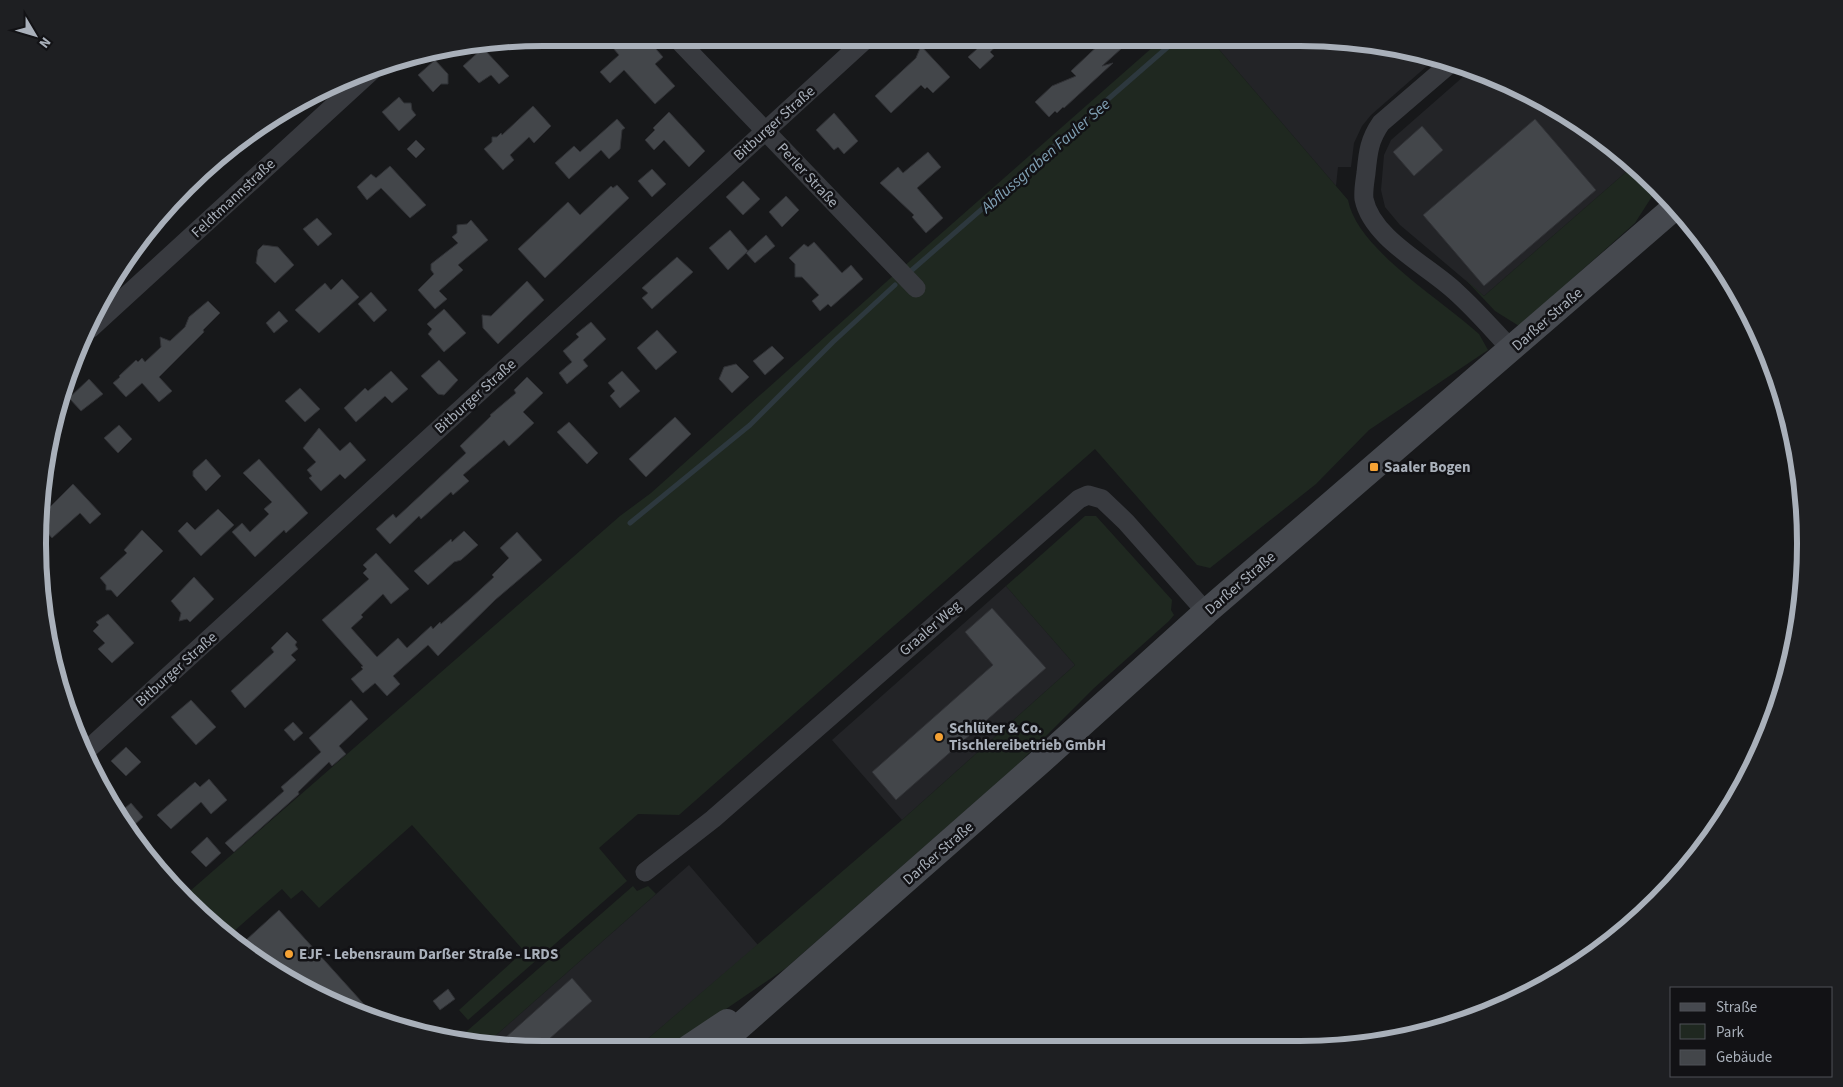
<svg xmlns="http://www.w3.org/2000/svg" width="1843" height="1087" font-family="'Source Sans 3',sans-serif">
<rect width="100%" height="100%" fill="#17181a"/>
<path fill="#232427" d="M1210 39H1333L1435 59 1371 115 1362 126 1354 143 1351 167H1338L1336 186Z
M1472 69 1581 123 1633 166 1484 296 1400 225 1385 207 1381 190 1384 155 1391 140Z
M1006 586 1075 665 902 820 832 740Z
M689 865 758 945 637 1048H510L486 1044Z"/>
<path fill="#1f2820" d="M1162 39H1210L1348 200C1357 249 1442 300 1479 334L1488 350 1369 430 1316 484 1210 568 1197 565 1095 449 679 815 638 814 599 848 627 881 468 1020 459 1010 524 951 412 825 319 908 302 890 291 899 282 889 233 932 227 927 222 931 186 902 182 898 620 516 651 493 885 283Z
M1633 166 1658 187 1635 223 1519 326 1495 311 1464 278 1484 296Z
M1085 516H1096L1172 600 1171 610 1174 615 1169 621 1093 689 1015 767 786 968 669 1048H637L902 820 1075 665 1006 586Z
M633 886 637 891 648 886 656 894 486 1044 459 1038Z"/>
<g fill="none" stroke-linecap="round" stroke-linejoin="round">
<path stroke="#2d383e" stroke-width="5" d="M912 270 1177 39
M630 523 750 425 833 342 895 285"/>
</g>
<path fill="#43464a" stroke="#313236" d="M1105 39H1132L1102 66 1113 63 1064 108 1063 107 1057 113 1055 111 1049 117 1035 102 1052 86 1076 76 1071 71Z
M968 40H1003L990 52 994 56 980 69 968 57 977 49Z
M607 41H649L663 57 655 64 675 86 655 104 624 70 610 83 600 72 619 55Z
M921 46 950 77 933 93 927 87 925 89 921 85 891 113 875 96 916 58Z
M483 48 509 76 499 84 491 75 479 83 463 66Z
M435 60 448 74V84H441L433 92 418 75Z
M399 97 404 103H411L412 110 416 115 399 131 382 112Z
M533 106 551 126 534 143 529 137 510 155 514 160 503 170 484 149 492 142V137H497L501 133 502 135Z
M669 112 705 151 689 167 664 140 654 150 645 140 655 130 653 128Z
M834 113 858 141 844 154 838 147 834 150 816 130Z
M617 119 625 128 622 130 620 149 609 159 601 150 569 179 555 163 574 146 580 152Z
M1535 119 1596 190 1484 286 1423 215Z
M1422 126 1443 150 1414 176 1393 152Z
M416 140 425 149 416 158 407 149Z
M928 152 941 167 917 188 943 218 926 233 912 217 914 215 880 183 898 167 903 173Z
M390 166 426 205 410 218 381 188 367 200 357 187 371 174 376 178Z
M652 169 666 184 652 197 638 181Z
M743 181 760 199 743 215 726 197Z
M617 185 629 198 545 278 518 249 568 202 580 215 611 186 613 188Z
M786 196 799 210 782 227 769 212Z
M317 218 332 234 318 246 303 229Z
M471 220 488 240 458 265 463 270 439 291 447 299 435 309 418 290 434 274 431 270V264L458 243 452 237 457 233V225L467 224Z
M730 230 748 251 728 270 709 248Z
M766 235 775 246 755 263 746 253Z
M814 242 842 273 851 265 863 279 831 307 828 304 820 311 812 301 819 295 802 277H795V264L789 258 804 244 808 247Z
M263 245 278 247 294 265 275 283 256 263 258 250Z
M677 257 693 272 652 309 642 298 648 293 642 288Z
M342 279 359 297 319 333 295 310 325 283 331 290Z
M527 281 544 300 498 344 483 328 482 315 491 316Z
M371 292 387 310 374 322 358 304Z
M208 301 220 313 203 330 204 332 159 377 172 391 159 402 142 383 126 397 113 383 120 377 119 376 136 360 138 362 142 358 145 362 161 347 160 337 170 341 185 327 189 317Z
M444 309 466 333 444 352 428 334 432 329 427 324Z
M279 311 288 321 274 333 266 323Z
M591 322 606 339 583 360 588 366 567 384 559 373 572 362 563 351 579 337 576 334Z
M657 330 677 352 656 370 637 348Z
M772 346 784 358 765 375 753 361Z
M439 360 458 380 444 395 438 394 421 376Z
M736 364 749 377 732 393 719 379 724 367Z
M391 371 408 389 392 403 385 396 356 422 344 408 365 388 368 391Z
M622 371 640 391 620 408 610 396 615 391 608 383Z
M527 377 543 393 523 412 534 423 509 446 504 440 463 475 469 481 453 495 451 492 421 519 419 516 390 544 376 529 393 514 396 518 466 453 460 446 491 416 490 415 516 393 514 390Z
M89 379 103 394 81 411 69 398Z
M300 388 320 409 305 422 285 401Z
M675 417 691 434 646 477 629 459Z
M569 422 598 453 587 464 557 432Z
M119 425 132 439 118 453 104 438Z
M319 428 340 451 350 442 366 460 345 479 340 474 321 491 309 478 312 476 307 470 316 462 303 448Z
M206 459 221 476 206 491 193 476V471Z
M259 459 308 513 286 533 284 530 255 557 232 532 242 523 250 532 269 514 264 509 272 502 243 473Z
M73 484 101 514 90 524 80 513 52 538 39 523V518Z
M218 509 234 525 201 556 178 531 187 522 195 530Z
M142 530 163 551 117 597 111 590H106V585L100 578 127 553 124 550Z
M464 531 478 545 461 560 454 562 428 585 414 571 451 539 452 542Z
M517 532 542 560 495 600 438 656 428 645 393 676 400 684 387 696 375 683 363 693 351 679 363 669 361 667 363 666 322 620 369 579 363 573 367 569 363 565 376 553 409 589 391 604 383 594 361 615 363 617 351 628 377 657 398 638 407 648 431 626 433 629 440 622 441 624 470 599 494 577 492 575 509 558 500 548Z
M194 577 214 599 190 622 187 619 179 621 181 613 171 601Z
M992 608 1046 668 896 800 872 772 993 665 965 632Z
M108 614 134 643 112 663 98 649 105 643 93 631 99 625 96 622Z
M287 632 297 642 295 645 298 649 291 655 296 660 245 708 231 691 274 652 271 648Z
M191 700 216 727 196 745 171 717Z
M351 700 368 719 339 746 346 754 332 766 329 762 298 792 299 794 234 852 225 843 284 791 281 787 321 752 309 738Z
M293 722 303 733 294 741 284 730Z
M126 747 141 762 126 776 111 761Z
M209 779 227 800 211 814 201 802 171 829 157 815 195 782 200 787Z
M131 803 143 817 132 827 119 813Z
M207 837 221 853 206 867 191 852Z
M279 910 380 1022 272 969 246 940Z
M572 978 592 1001 539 1048H510L496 1046Z
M448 989 455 999 440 1010 433 1001Z"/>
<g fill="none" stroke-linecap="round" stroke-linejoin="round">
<path stroke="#383a3f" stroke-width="19" d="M679 41 916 288
M1452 62 1381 123C1369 140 1368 153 1366 173 1365 181 1363 191 1364 199 1372 239 1429 266 1456 292 1476 310 1493 330 1512 350
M90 329 376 67
M85 752 865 40
M645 872 713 819 1079 499 1088 495 1102 499 1126 522 1206 612"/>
<path stroke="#46494f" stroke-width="26" d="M688 1048 727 1022
M715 1048 1041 761 1206 612 1675 207"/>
</g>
<g fill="#f5a234" stroke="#121215" stroke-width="2">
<rect x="1369" y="462" width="10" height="10" rx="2.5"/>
<circle cx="939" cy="737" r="5"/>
<circle cx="289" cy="954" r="5"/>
</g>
<g text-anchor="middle" stroke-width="5" stroke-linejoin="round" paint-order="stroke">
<g font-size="15" fill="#a9b0ba" stroke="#121215">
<text transform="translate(774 123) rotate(-42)" y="5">Bitburger Straße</text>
<text transform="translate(808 175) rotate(47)" y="5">Perler Straße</text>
<text transform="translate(233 198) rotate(-43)" y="5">Feldtmannstraße</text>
<text transform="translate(1547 319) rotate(-41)" y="5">Darßer Straße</text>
<text transform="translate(475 396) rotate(-42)" y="5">Bitburger Straße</text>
<text transform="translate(1240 583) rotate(-41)" y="5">Darßer Straße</text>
<text transform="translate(930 628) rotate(-41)" y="5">Graaler Weg</text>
<text transform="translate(176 669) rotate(-42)" y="5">Bitburger Straße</text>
<text transform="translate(938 853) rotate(-41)" y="5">Darßer Straße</text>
</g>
<g font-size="15" font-weight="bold" fill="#a9b0ba" stroke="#121215" text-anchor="start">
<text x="1384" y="472">Saaler Bogen</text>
<text x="949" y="733">Schlüter &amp; Co.<tspan x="949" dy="17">Tischlereibetrieb GmbH</tspan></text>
<text x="299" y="959">EJF - Lebensraum Darßer Straße - LRDS</text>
</g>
<g font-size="16" font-style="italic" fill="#80a1b5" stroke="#121215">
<text transform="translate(1045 155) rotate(-41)" y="6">Abflussgraben Fauler See</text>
</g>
</g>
<path d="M0 0H1843V1087H0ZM543 46H1300A497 497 0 0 1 1797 543V544A497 497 0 0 1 1300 1041H543A497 497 0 0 1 46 544V543A497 497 0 0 1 543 46Z" fill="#1e1f22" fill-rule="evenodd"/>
<path fill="none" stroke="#a9b0ba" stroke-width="6" d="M543 46H1300A497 497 0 0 1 1797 543V544A497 497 0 0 1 1300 1041H543A497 497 0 0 1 46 544V543A497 497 0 0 1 543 46Z"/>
<rect x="1670" y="987" width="162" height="90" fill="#121215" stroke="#4e5157"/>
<rect x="1680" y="1003" width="25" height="8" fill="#46494f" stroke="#4e5157"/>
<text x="1716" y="1012" font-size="15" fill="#a9b0ba">Straße</text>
<rect x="1680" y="1024" width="25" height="15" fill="#1f2820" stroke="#4e5157"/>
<text x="1716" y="1037" font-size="15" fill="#a9b0ba">Park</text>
<rect x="1680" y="1050" width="25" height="15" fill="#43464a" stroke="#4e5157"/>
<text x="1716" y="1062" font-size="15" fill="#a9b0ba">Gebäude</text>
<g transform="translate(35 35) rotate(128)" stroke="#121215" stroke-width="4" paint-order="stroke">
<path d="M0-4L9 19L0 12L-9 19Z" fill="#a9b0ba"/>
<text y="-8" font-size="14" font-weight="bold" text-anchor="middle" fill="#a9b0ba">N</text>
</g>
</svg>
